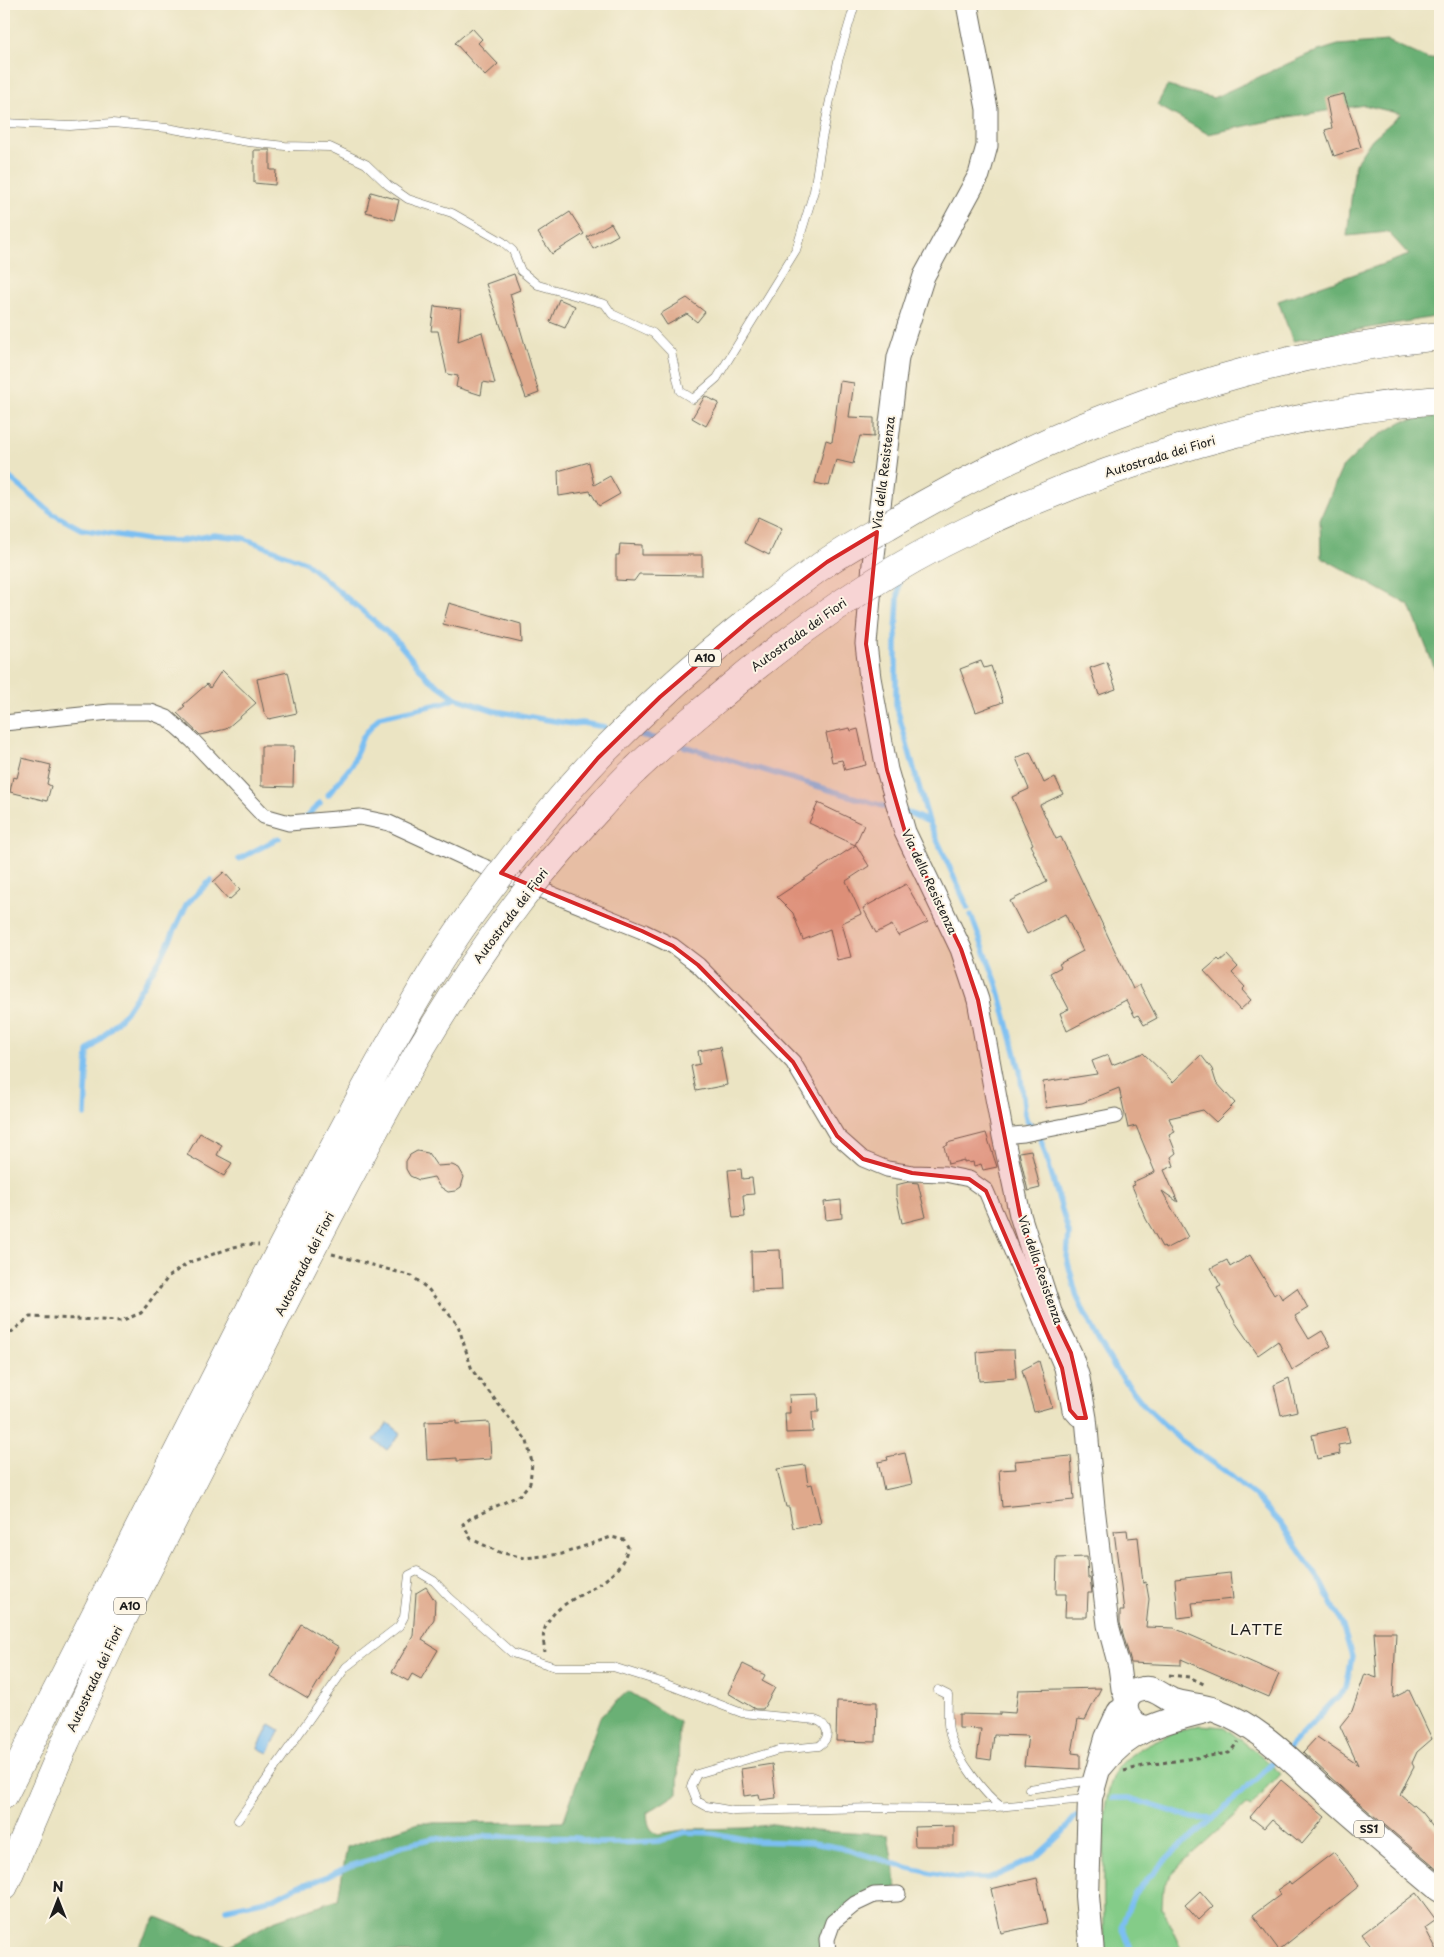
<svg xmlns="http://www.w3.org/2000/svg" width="1444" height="1957" font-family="'Playpen Sans',sans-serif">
<rect width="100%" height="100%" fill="#fcf5e5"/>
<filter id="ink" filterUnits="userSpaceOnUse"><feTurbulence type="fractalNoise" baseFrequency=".02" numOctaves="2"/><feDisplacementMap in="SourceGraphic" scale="10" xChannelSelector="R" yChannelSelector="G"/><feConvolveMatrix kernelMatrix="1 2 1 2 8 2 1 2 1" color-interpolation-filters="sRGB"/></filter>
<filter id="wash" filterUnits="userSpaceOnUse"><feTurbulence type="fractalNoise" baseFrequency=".0096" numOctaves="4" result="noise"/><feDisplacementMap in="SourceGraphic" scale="20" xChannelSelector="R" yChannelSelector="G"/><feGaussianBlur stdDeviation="1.12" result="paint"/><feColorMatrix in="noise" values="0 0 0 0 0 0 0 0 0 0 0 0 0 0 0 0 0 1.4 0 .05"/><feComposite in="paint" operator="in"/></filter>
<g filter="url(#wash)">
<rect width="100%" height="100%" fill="#ebe4c3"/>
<path fill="#84cc88" stroke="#507452" d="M1200 1725 1224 1727 1263 1757 1281 1774 1250 1807 1246 1805 1183 1862 1166 1882 1163 1888 1162 1908 1183 1953H1105C1103 1918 1104 1882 1104 1847 1105 1830 1103 1810 1108 1794 1110 1784 1115 1770 1122 1763 1140 1744 1176 1731 1200 1725Z"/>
<path fill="#6bb074" stroke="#446648" d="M1388 41 1428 59 1440 57V316L1293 341 1278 301 1409 255 1388 232 1347 236 1355 164 1372 139 1401 114 1364 105 1288 117 1208 134 1157 105 1167 86 1213 98 1309 54 1338 45Z
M1440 416V682L1410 606 1321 557 1320 519 1342 468 1370 441 1403 421Z
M628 1691 679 1722 678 1793 647 1813C648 1822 648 1830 658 1834L689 1829 746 1828 774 1824 815 1831 888 1835 897 1888 845 1911 826 1953H133L157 1917 228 1946 276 1920 338 1899 347 1847 418 1823 563 1822 600 1717Z"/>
<path fill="#7cbff2" stroke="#4c6e87" d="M388 1423 401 1433 387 1450 374 1440Z
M270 1724 280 1730 268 1753 258 1748Z"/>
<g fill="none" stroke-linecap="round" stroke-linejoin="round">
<path stroke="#7cbff2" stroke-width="5.5" d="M4 473 53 514 81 529 148 540 180 541 214 535 243 538 305 562 395 639 428 678 456 698 495 711 572 724 582 723 605 727
M899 581 896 632V705L929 822 968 908
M641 735 656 739
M677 744 886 807
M328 795 352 765 362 738 379 717 444 703 456 698
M905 811 929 822
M305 818 320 803
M239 859 279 838
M971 915 997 984 1020 1070 1025 1115 1027 1121 1039 1133 1069 1233 1067 1259 1077 1297 1098 1340 1117 1371 1144 1405 1179 1439 1225 1471 1257 1498 1280 1523 1323 1585 1342 1624 1352 1657 1346 1688 1288 1749
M85 1115 88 1052 126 1012 163 954 187 904 211 880
M1113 1798H1129L1193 1818 1213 1819
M226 1909 275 1898 298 1886 314 1882 350 1866 374 1859 403 1845 435 1838 455 1841 469 1840 486 1836 576 1838 595 1843H615L659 1841 686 1832 712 1833 754 1841 813 1843 842 1848 909 1868 956 1878H991L1035 1858 1062 1833 1076 1816
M1132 1953 1122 1925 1134 1894 1169 1856 1213 1819 1279 1757"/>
</g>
<g id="blocks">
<path fill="#dfa98c" d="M472 28 482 39 478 43 498 64 485 76 455 43Z
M1344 94 1361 147 1334 156 1325 130 1332 128 1326 98Z
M254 150H270V170H276L275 185 254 183Z
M371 192 399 200 394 220 366 212Z
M570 212 584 234 552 254 538 233Z
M611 223 618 235 593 249 587 237Z
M514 274 520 290 510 294 539 393 526 398 486 284Z
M687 298 705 312 697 322 687 314 667 325 660 314Z
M559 299 575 306 565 328 550 322Z
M434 306 461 309 458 341 482 332 495 384 483 382 481 395 456 387 458 376 447 374 438 331H431Z
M840 381 854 383 849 417 874 418V437L860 436 853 464 836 460 829 486 815 483 826 440 832 442Z
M705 396 719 403 706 426 692 418Z
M589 462 594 485 610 476 620 494 599 506 590 491 559 496 558 471Z
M758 517 782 528 769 555 745 543Z
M620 544 642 545V555H702V575L639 574 634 581 616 580V555H619Z
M449 603 521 624 522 643 443 624Z
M981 661 984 668 991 666 1003 702 976 712 960 669Z
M1107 662 1116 689 1099 695 1090 668Z
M222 670 256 703 226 729 200 735 177 713 185 706 183 705 207 684 210 688Z
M288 672 297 713 269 719 264 712 257 679Z
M850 728 851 731 858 729 866 765 845 770 842 760 832 762 826 733Z
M261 746H294L293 787 261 786Z
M1030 752 1044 783 1055 777 1063 794 1040 805 1056 839 1061 837 1133 989 1140 985 1157 1018 1144 1025 1138 1015 1135 1017 1126 1000 1067 1031 1060 1013 1069 1009 1050 973 1061 967 1059 964 1083 951 1065 914 1027 934 1010 901 1047 882 1033 851H1034L1031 845 1033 844 1012 797 1029 789 1016 758Z
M22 758 51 765 47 784 51 786 47 801 10 792 13 777 17 778Z
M818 803 864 825 855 845 809 823Z
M856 845 869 866 846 881 861 914 842 923 851 957 837 960 830 929 803 940 793 913 777 897Z
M224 872 240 890 229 900 213 882Z
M906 884 928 922 898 936 892 925 876 933 863 908Z
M1227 955 1238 967 1232 973 1245 987 1242 990 1251 1000 1240 1010 1204 971 1218 959 1220 961Z
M720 1047 727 1085 696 1091 691 1066 700 1064 698 1051Z
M1143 1053 1173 1082 1201 1055 1212 1069 1216 1082 1235 1103 1216 1122 1203 1110 1169 1118 1175 1132 1169 1135 1176 1153 1171 1157 1174 1166 1164 1170 1178 1202 1162 1191 1188 1237 1165 1249 1164 1246 1162 1247 1146 1219 1132 1186 1135 1185 1133 1182 1155 1172 1136 1126 1128 1128 1119 1088 1082 1103 1046 1108 1043 1082 1097 1074 1092 1061 1108 1055 1112 1065Z
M200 1133 222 1145 217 1155 232 1163 224 1176 187 1155Z
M986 1133 997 1167 983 1170 981 1164 974 1166 973 1162 969 1163 968 1161 964 1162V1160L948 1164 944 1146 948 1145 947 1143Z
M1031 1150 1040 1188 1028 1191 1019 1152Z
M417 1151 428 1153 437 1166 452 1165 459 1168 464 1177 461 1187 455 1191 448 1192 439 1186 434 1177 419 1180 410 1176 406 1169V1161L410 1155Z
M741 1169 742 1179 752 1178 754 1194 743 1195 745 1217 733 1218 728 1170Z
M908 1182 918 1183 926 1217 902 1223 896 1195V1185Z
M841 1200 842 1218 826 1220 824 1202Z
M780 1250 782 1290 752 1291 751 1251Z
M1250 1255 1274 1295 1278 1292 1282 1299 1297 1288 1308 1308 1295 1316 1309 1339 1322 1331 1331 1346 1292 1370 1278 1341 1258 1355 1235 1322 1217 1288 1221 1286 1211 1268 1227 1260 1230 1267Z
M999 1350H1014L1016 1378 979 1381 977 1352Z
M1039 1361 1052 1407 1034 1412 1022 1370Z
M1289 1378 1297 1411 1281 1415 1274 1385Z
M818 1394 819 1412H812L813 1432 786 1433 785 1413H790L789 1395Z
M456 1421V1424L489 1422 491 1459 457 1461V1458L427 1460 425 1422Z
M1346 1427 1350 1443 1338 1445 1340 1454 1317 1459 1312 1435Z
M905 1453 912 1484 884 1490 878 1462 888 1460 887 1457Z
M1071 1456 1074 1500 1002 1507 999 1470 1016 1469 1015 1461Z
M805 1465 808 1485 812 1484 821 1523 793 1528 789 1507H786L777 1469Z
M1127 1530 1128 1538 1138 1537 1143 1583 1146 1582 1149 1599 1146 1627 1174 1628 1279 1674 1269 1697 1181 1659V1665L1131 1663 1120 1623V1611H1124L1114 1531Z
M1087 1557 1088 1578H1090L1092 1593H1088L1087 1617H1065L1066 1594H1056L1057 1558Z
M1230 1573 1233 1599 1192 1603 1194 1616 1178 1618 1175 1579Z
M426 1587 435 1601 434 1619 422 1640 438 1650 421 1679 412 1674 408 1681 392 1672 413 1636 416 1593Z
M301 1624 339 1647 308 1699 271 1677Z
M1374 1632H1396L1393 1698 1409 1690 1432 1739 1417 1752 1412 1763 1414 1767 1400 1794 1421 1812 1440 1836V1872L1353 1798 1303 1752 1317 1737 1358 1765 1340 1726 1352 1711 1365 1674 1377 1678Z
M743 1664 765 1675 762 1681 775 1688 763 1709H755L728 1693Z
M1101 1688 1085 1720 1078 1719 1072 1753 1080 1754V1769L1024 1766 1028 1736 994 1735 991 1760 977 1758 981 1729 959 1728V1714L1000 1715V1712L1015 1713 1018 1690Z
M837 1701 877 1702 876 1742 836 1741Z
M772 1764 776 1798 760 1800 759 1794 744 1796 741 1769Z
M1281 1780 1325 1817 1302 1844 1272 1819 1264 1828 1250 1817Z
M954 1826V1846H915L914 1827Z
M1334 1852 1359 1886 1279 1950 1253 1915 1280 1895 1277 1890 1289 1882 1291 1885Z
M1037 1878 1047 1923 1001 1933 991 1889Z
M1200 1891 1213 1906 1198 1920 1185 1905Z
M1416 1893 1436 1920 1425 1928 1438 1953H1377L1362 1934Z"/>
</g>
</g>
<g filter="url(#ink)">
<use href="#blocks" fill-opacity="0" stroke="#646256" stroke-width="1"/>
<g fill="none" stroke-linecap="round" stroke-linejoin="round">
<defs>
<path id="lane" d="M4 123 70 126 112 123 167 128 248 142 285 146 330 147 366 164 388 185 408 199 452 213 503 242 513 251 521 271 538 285 605 304 612 314 653 333 671 352 680 391 693 399 717 378 796 250 814 191 822 139 838 61 855 4
M938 1690 948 1695C948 1708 946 1725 951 1738 958 1758 984 1795 1002 1807
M1029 1789 1092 1780
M238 1820 346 1667 399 1626 404 1617 409 1575 417 1571 434 1581 449 1597 512 1653 555 1667H613L661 1682 742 1713 815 1720C829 1724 831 1738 819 1746L779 1750 697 1774 691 1786 697 1801 706 1806 734 1811 876 1808 975 1809 1086 1799"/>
<path id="street" d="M4 723 110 712H151L167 718 193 741 264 816 289 823 360 817 389 823 480 865 642 931 673 946 698 965 793 1062 837 1136 863 1159 887 1169 912 1173 945 1174 969 1179 986 1191 1062 1368 1070 1410 1077 1418H1086
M1003 1136 1024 1134 1115 1116
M828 1953 827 1939 833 1922 855 1904 874 1895 898 1894"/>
<path id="secondary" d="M967 4 987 109V146L979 175 924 276 898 357 873 564 866 644 870 678 887 770 905 832 961 949 978 1000 1003 1136 1020 1215 1051 1312 1071 1353 1079 1378 1086 1418 1094 1507 1108 1625 1119 1666 1122 1689 1127 1702"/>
<path id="primary" d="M1147 1728C1121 1725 1118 1692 1143 1689 1154 1687 1162 1696 1171 1700 1185 1705 1201 1705 1215 1710 1262 1727 1294 1764 1330 1796 1366 1828 1403 1859 1440 1890
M1101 1766C1128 1730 1163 1721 1205 1711
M1092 1953 1087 1896 1090 1798 1107 1738 1119 1712 1126 1709"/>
<path id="highway" d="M4 1795 244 1321
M4 1886 66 1741 122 1620 269 1332"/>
</defs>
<use href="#lane" stroke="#646256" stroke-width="9"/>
<use href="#street" stroke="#646256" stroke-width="17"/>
<use href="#secondary" stroke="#646256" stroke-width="23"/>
<use href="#primary" stroke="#646256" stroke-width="26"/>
<use href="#highway" stroke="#646256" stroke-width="29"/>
<path stroke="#646256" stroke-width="3" stroke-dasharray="4 4" stroke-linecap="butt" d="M332 1254 412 1276 428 1289 458 1325 472 1370 527 1441 532 1463 530 1483 520 1495 471 1518 463 1524 471 1539 499 1552 525 1558 562 1554 611 1537 624 1540 628 1547C618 1592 558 1592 545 1628 542 1635 544 1645 545 1652
M4 1338 30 1317 121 1321 141 1313 169 1276 190 1262 234 1247 247 1244 259 1245
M1169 1675 1189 1677 1206 1685
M1124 1771 1147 1765 1229 1753 1238 1742"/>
<use href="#lane" stroke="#fff" stroke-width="8"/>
<use href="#street" stroke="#fff" stroke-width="15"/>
<use href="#secondary" stroke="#fff" stroke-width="21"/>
<use href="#primary" stroke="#fff" stroke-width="24"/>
<use href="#highway" stroke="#fff" stroke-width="28"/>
<defs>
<path id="highway-bridge" d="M244 1321C290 1231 336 1141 385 1053 412 1006 439 958 471 914 511 859 553 804 600 755 669 685 744 621 824 564 844 550 866 538 887 526 1054 425 1246 355 1440 336
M269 1332C344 1187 416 1038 515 907 540 873 568 841 597 810 609 797 621 782 635 770 662 744 690 721 719 697 795 632 879 573 969 530 1116 460 1277 412 1440 400"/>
</defs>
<use href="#highway-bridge" stroke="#646256" stroke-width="29" stroke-linecap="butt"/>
<use href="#highway-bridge" stroke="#fff" stroke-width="28"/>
</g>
</g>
<path fill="#d62828" fill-opacity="0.2" stroke="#d62828" stroke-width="4" stroke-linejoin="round" d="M877 532 866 644 887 770 905 832 961 949 978 1000 1020 1215 1051 1312 1071 1353 1086 1418H1077L1070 1410 1062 1368 986 1191 969 1179 912 1173 863 1159 837 1136 793 1062 698 965 673 946 642 931 501 873 598 758 660 697 750 620 827 562Z"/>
<g text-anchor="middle" stroke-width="4" stroke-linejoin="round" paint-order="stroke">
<g fill="#fcf5e5" stroke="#5f5d58" stroke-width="1">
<rect x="689" y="649.5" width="32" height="17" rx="4"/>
<rect x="114" y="1597.5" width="32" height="17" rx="4"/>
<rect x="1354" y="1820.5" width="30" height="17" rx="4"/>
</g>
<g font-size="11" font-weight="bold" fill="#1c1c1c">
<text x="705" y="662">A10</text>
<text x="130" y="1610">A10</text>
<text x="1369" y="1833">SS1</text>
</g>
<g font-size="12" fill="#1c1c1c" stroke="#fcf5e5">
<text transform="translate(1160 457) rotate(-17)" y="4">Autostrada dei Fiori</text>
<text transform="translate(884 473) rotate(-83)" y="4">Via della Resistenza</text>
<text transform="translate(799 635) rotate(-36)" y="4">Autostrada dei Fiori</text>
<text transform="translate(929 882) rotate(65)" y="4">Via della Resistenza</text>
<text transform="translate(511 916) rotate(-53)" y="4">Autostrada dei Fiori</text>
<text transform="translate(305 1264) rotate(-63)" y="4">Autostrada dei Fiori</text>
<text transform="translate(1040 1270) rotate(71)" y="4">Via della Resistenza</text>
<text transform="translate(95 1679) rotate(-65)" y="4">Autostrada dei Fiori</text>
</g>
<g font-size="15" letter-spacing="1" fill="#1c1c1c" stroke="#fcf5e5">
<text x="1257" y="1635">LATTE</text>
</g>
</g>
<rect width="1444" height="1957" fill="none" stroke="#fcf5e5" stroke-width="20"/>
<g transform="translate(58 1900)" stroke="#fcf5e5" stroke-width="4" paint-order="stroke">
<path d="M0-4L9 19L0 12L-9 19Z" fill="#1c1c1c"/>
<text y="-8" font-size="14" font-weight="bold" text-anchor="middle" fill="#1c1c1c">N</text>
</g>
</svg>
